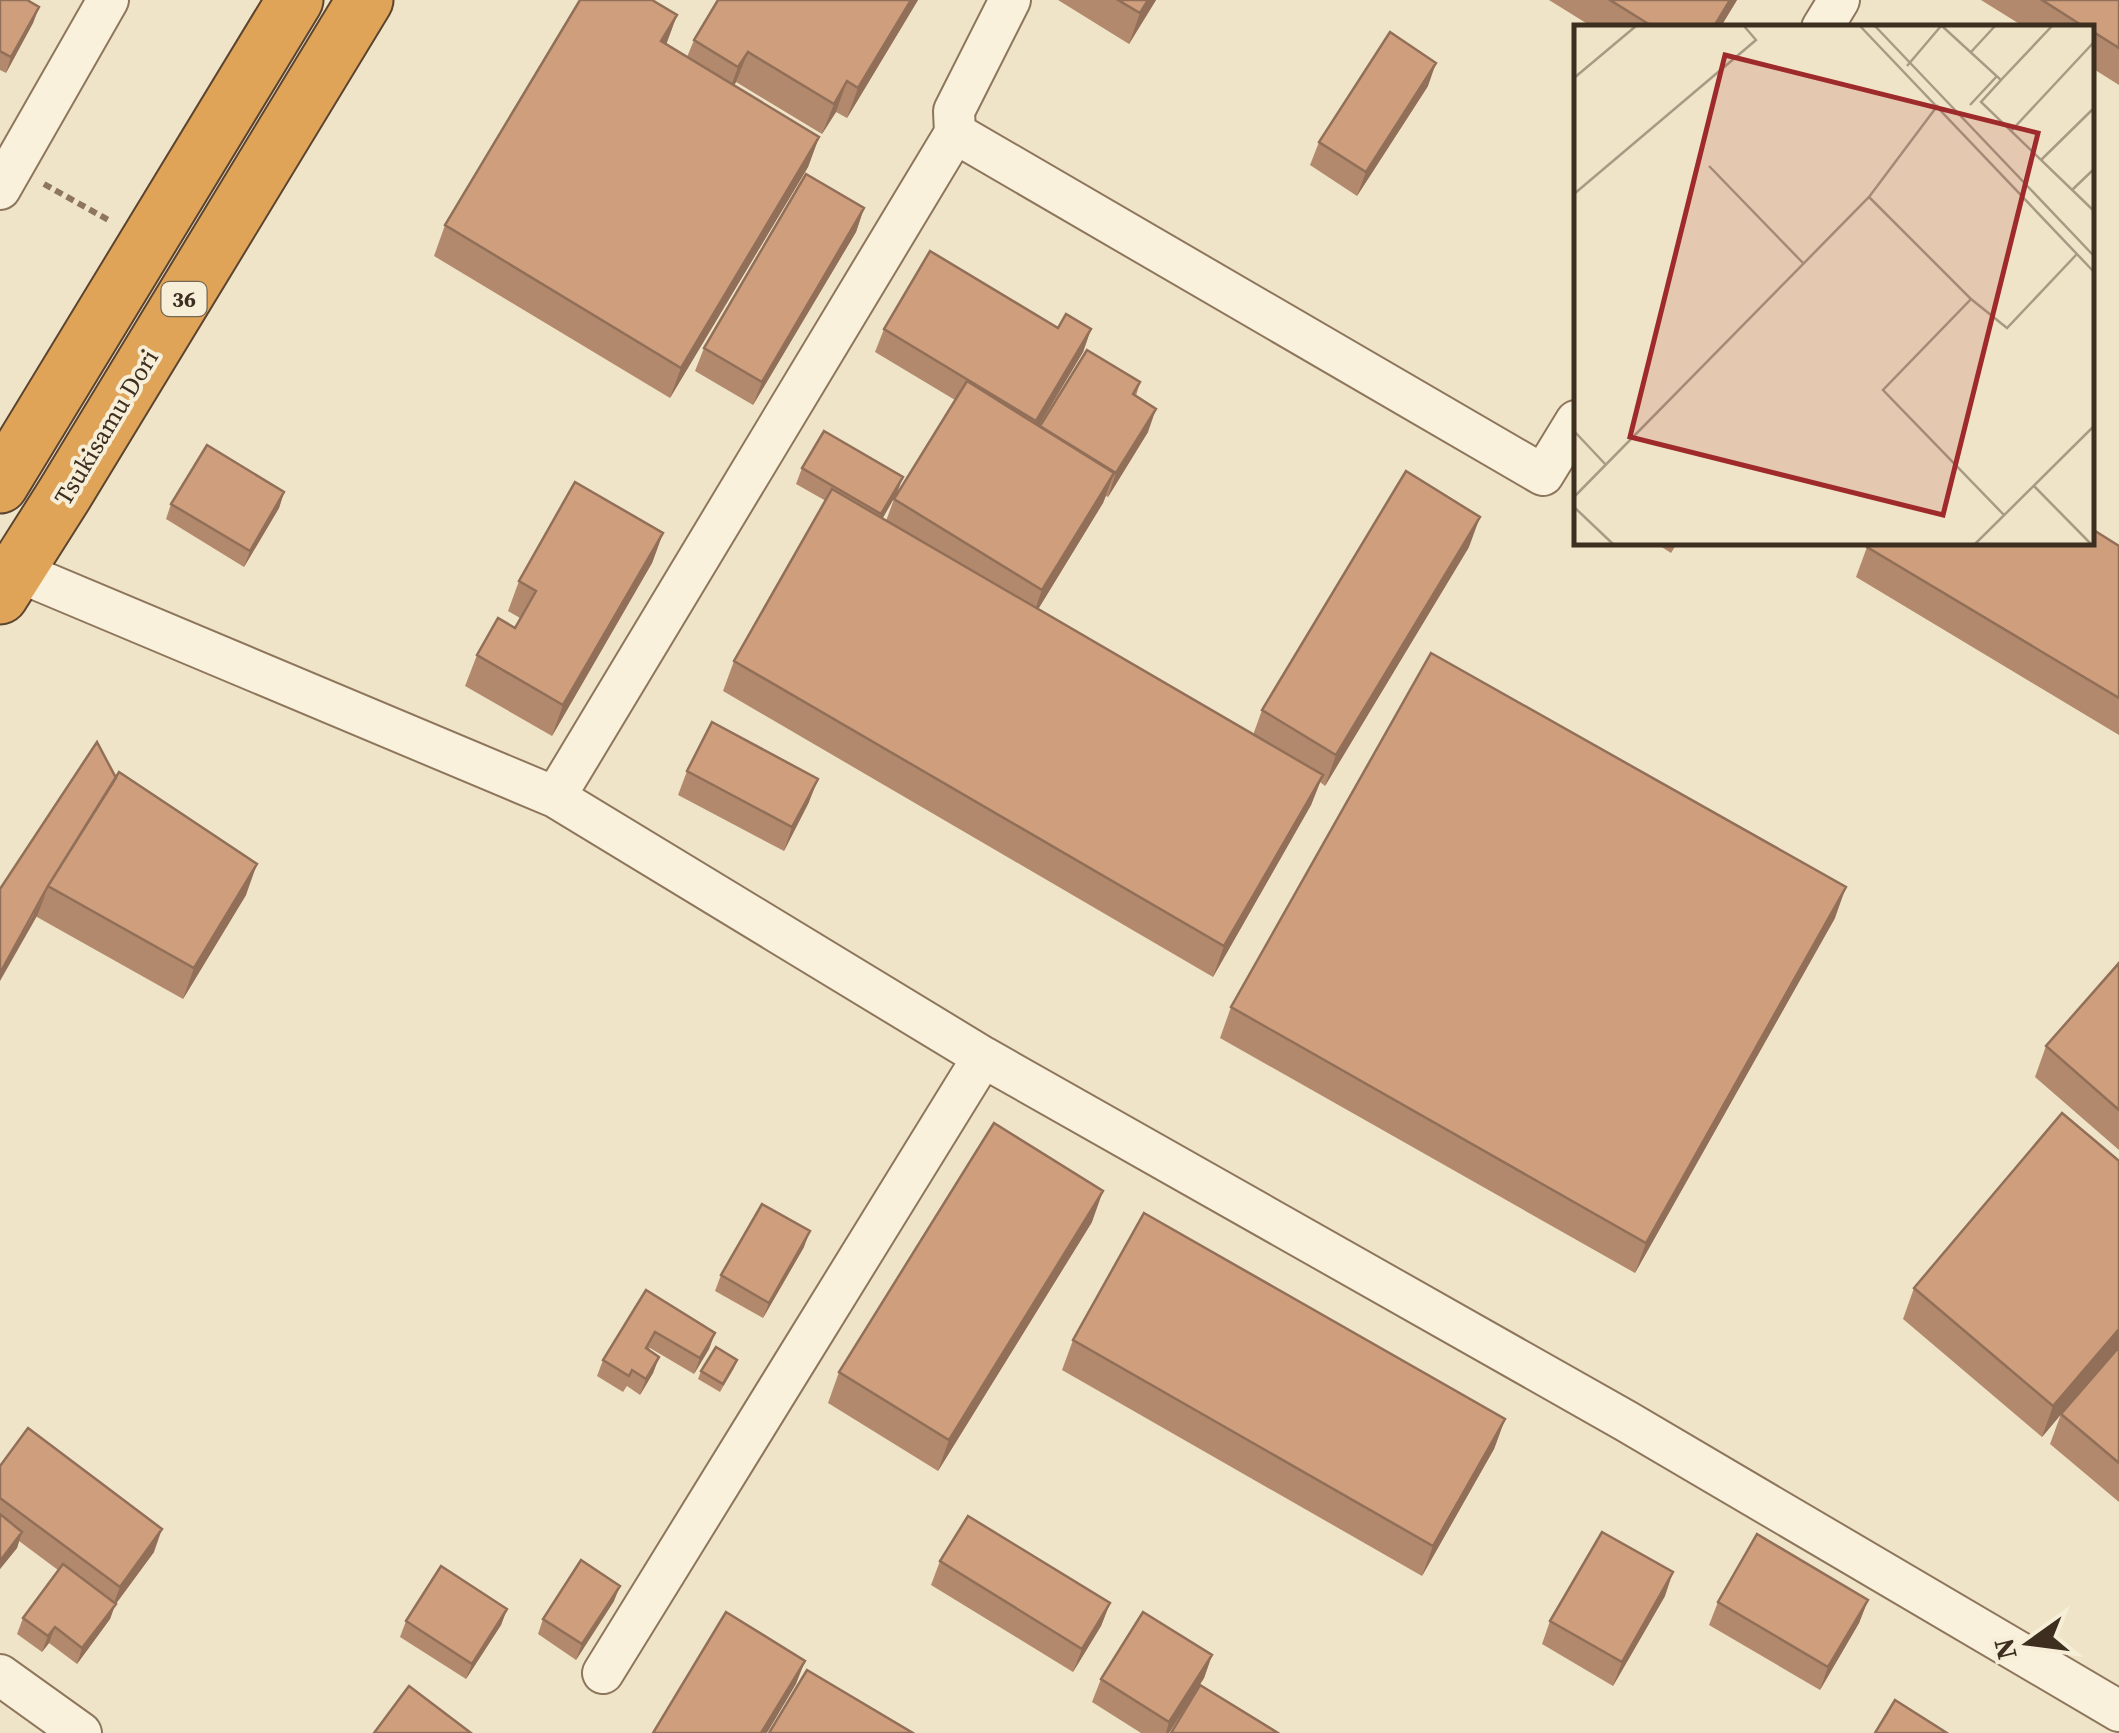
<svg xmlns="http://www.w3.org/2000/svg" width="2119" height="1733" font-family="'Source Serif 4',serif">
<rect width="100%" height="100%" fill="#f0e4c8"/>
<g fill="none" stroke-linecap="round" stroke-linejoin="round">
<defs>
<path id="minor" d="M1822 28 1839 0
M955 133 954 111 1010 0
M0 189 108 0
M0 564 555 797 983 1057 1626 1421 2119 1711
M555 797 955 133 1543 475 1576 421
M603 1673 983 1057
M0 1675 81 1733"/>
<path id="highway" d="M0 485 295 0
M0 596 64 495 365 0"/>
</defs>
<use href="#minor" stroke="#8d765c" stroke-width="44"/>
<use href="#highway" stroke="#5b4430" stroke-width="59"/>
<path stroke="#8d765c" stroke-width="6" stroke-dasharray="8 5" stroke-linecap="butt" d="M44 184 112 222"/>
<use href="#minor" stroke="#faf1dc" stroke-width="40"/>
<use href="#highway" stroke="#e0a458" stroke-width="55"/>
</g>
<path fill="#b2896c" d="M0 0 39 7 33 23 6 73 0 70Z
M918 0 847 118 836 112 822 134 736 82 734 85 819 137 808 167 670 398 434 256 445 225 677 15 666 44 687 57 694 40Z
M1058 0H1156L1129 44Z
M1549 0H1737L1720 28H1594Z
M1981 0H2119V85L2092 68V28H2026Z
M1428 86 1357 196 1310 165 1319 142Z
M864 208 856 232 753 405 695 371 704 348Z
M1058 328 1091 329 1083 352 1039 426H1040L1140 382 1136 396 1148 432 1108 497 1106 496 1103 503 1038 609 1253 735 1262 710 1469 547 1325 786 1320 782 1311 805 1213 977 723 691 734 661 826 501 796 484 802 468 897 493 882 519 886 521 894 499 955 400 875 352 884 329Z
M284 492 279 508 244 567 166 519 171 504Z
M663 533 652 563 552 736 465 686 477 655 515 628 520 618 508 611 519 581Z
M1654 542H1678L1671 553Z
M2119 546V735L1856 577 1867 547Z
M687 771 809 802 784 851 678 795Z
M116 778 246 895 183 999 37 917 0 889Z
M1835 918 1635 1273 1220 1038 1231 1007Z
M2119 963V1150L2035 1077 2046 1046Z
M2119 1161V1346L2072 1401 2119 1347V1502L2050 1444 2061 1414 2042 1437 1903 1319 1914 1288Z
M1092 1222 938 1471 828 1403 839 1372Z
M804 1247 763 1318 715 1291 721 1275Z
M646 1290 715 1333 709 1349 694 1374 650 1348 648 1350 659 1357 653 1373 640 1395 627 1386 623 1392 597 1376 603 1360Z
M1073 1340 1505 1419 1494 1449 1422 1576 1062 1370Z
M737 1360 734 1368 720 1392 698 1379 701 1371Z
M0 1466 154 1552 115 1605 110 1619 77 1664 49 1643 42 1652 17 1634 23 1618 58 1570 19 1541 17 1548 0 1569Z
M940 1561 1110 1603 1101 1626 1073 1672 931 1585Z
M1665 1596 1613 1686 1542 1644 1550 1621Z
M1868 1600 1859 1623 1820 1690 1709 1625 1718 1602Z
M614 1601 576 1660 538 1634 543 1619Z
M507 1609 501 1625 466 1679 400 1637 406 1621Z
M1212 1655 1204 1678 1169 1733H1141L1092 1702 1101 1679Z"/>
<path fill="#916f58" d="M911 0H918L847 118 858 88Z
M1148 0H1156L1129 44 1140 13Z
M1730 0H1737L1720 28H1713Z
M39 7 33 23 6 73 11 57Z
M677 15 666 45 661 41Z
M748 52 736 82 727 98 738 67Z
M1436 63 1428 86 1357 196 1366 172Z
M847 81 836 112 822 134 834 104Z
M819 137 808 167 670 398 681 368Z
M864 208 856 232 753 405 762 382Z
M1091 329 1083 352 1028 444 1036 421Z
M1156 409 1148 432 1108 497 1116 473Z
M1114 473 1103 503 1031 621 1042 590Z
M903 477 897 493 876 530 881 514Z
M284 492 279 508 244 567 250 551Z
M1480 517 1469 547 1325 786 1336 755Z
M663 533 652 563 552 736 563 705Z
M1323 775 1311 805 1213 977 1224 946Z
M818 779 809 802 784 851 792 827Z
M257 864 246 895 183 999 194 968Z
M1846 887 1835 918 1635 1273 1646 1243Z
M46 893 37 916 0 981V973Z
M1103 1191 1092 1222 938 1471 949 1440Z
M810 1231 804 1247 763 1318 769 1303Z
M2119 1329V1346L2042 1437 2053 1406Z
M715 1333 709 1349 694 1374 700 1358Z
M659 1357 653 1373 640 1395 646 1379Z
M1505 1419 1494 1449 1422 1576 1433 1546Z
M162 1529 154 1552 115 1605 110 1619 77 1664 82 1648 112 1608 120 1587Z
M22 1532 17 1548 0 1569V1561Z
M1673 1572 1665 1596 1613 1686 1622 1662Z
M620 1586 614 1601 576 1660 582 1644Z
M1868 1600 1859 1623 1820 1690 1828 1667Z
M1110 1603 1101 1626 1073 1672 1082 1649Z
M507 1609 501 1625 466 1679 472 1664Z
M55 1627 49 1643 42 1652 48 1636Z
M1212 1655 1204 1678 1169 1733H1166L1169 1722Z
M805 1661 796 1684 767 1733H761Z"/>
<path fill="#cf9f7d" stroke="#916f58" stroke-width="2.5" d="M0 0H27L39 7 11 57 0 51Z
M580 0H652L677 15 661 41 819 137 681 368 445 225Z
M718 0H911L858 88 847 81 834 104 748 52 738 67 694 40Z
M1118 0H1148L1140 13Z
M1610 0H1730L1713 28H1655Z
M2042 0H2119V48L2092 31V28H2086Z
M1390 32 1436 63 1366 172 1319 142Z
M806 174 864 208 762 382 704 348Z
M930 251 1058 328 1066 314 1091 329 1036 421 884 329Z
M1087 350 1140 382 1133 394 1156 409 1116 473 1040 426Z
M967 381 1114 473 1042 590 894 499Z
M824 431 903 477 881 514 802 468Z
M207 445 284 492 250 551 171 504Z
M1406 471 1480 517 1336 755 1262 710Z
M575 482 663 533 563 705 477 655 498 618 515 628 536 591 519 581Z
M832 489 1323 775 1224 946 734 661Z
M2092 529 2119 546V698L1867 547 1870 542H2092Z
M1431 653 1846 887 1646 1243 1231 1007Z
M712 722 818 779 792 827 687 771Z
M97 742 116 778 48 886 0 973V889Z
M119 772 257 864 194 968 48 886Z
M2119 963V1110L2046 1046Z
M2062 1113 2119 1161V1329L2053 1406 1914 1288Z
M994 1123 1103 1191 949 1440 839 1372Z
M762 1204 810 1231 769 1303 721 1275Z
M1144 1213 1505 1419 1433 1546 1073 1340Z
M646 1290 715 1333 700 1358 655 1332 646 1348 659 1357 646 1379 632 1370 629 1376 603 1360Z
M716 1347 737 1360 723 1384 701 1371Z
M2119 1347V1463L2061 1414Z
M28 1428 162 1529 120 1587 0 1498V1466Z
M0 1514 22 1532 0 1561Z
M968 1516 1110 1603 1082 1649 940 1561Z
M1602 1532 1673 1572 1622 1662 1550 1621Z
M1757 1534 1868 1600 1828 1667 1718 1602Z
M581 1560 620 1586 582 1644 543 1619Z
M63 1564 116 1604 82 1648 55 1627 48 1636 23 1618Z
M441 1566 507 1609 472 1664 406 1621Z
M726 1612 805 1661 761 1733H653Z
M1143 1612 1212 1655 1169 1722 1101 1679Z
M807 1670 913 1733H769Z
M1200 1685 1278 1733H1171Z
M409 1686 471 1733H374Z
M1895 1700 1947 1733H1875Z"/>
<g text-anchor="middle" stroke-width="8" stroke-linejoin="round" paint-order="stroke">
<rect fill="#f7eed8" stroke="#756857" stroke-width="2.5" x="161.5" y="282" width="45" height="34" rx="8"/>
<g font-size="22" font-weight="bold" fill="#3d2e20">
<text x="184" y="307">36</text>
</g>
<g font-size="25" fill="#3d2e20" stroke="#f7eed8">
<text transform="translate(106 427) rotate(-59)" y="9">Tsukisamu Dori</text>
</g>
</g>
<g transform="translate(1574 25)">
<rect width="520" height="520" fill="#f0e4c8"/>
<path fill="none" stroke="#a89b85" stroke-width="2.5" d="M286 1 520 247M301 1 520 231M368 1 427 55 407 77 520 186M397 27 421 1M333 41 367 1M0 53 62 1M427 55 478 1M396 80 423 51M437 106 520 17M467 135 520 83M135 141 229 238M498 165 520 144M0 169 182 15 170 1M295 172 397 274 309 365 430 490M397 274 433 303 503 229M0 406 32 440M460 461 517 519M0 472 295 172 364 80M0 482 39 519M401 519 520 401"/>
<path fill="#9e2a2b" fill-opacity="0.15" stroke="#9e2a2b" stroke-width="5" d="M151 30 464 108 369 490 56 412Z"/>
<rect width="520" height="520" fill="none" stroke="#3d2e20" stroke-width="5"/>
</g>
<g transform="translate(2029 1643) rotate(256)" stroke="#f7eed8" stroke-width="8" paint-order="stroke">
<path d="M0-8L18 38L0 25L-18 38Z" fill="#3d2e20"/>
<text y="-15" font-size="28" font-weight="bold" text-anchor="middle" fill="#3d2e20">N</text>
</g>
</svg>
